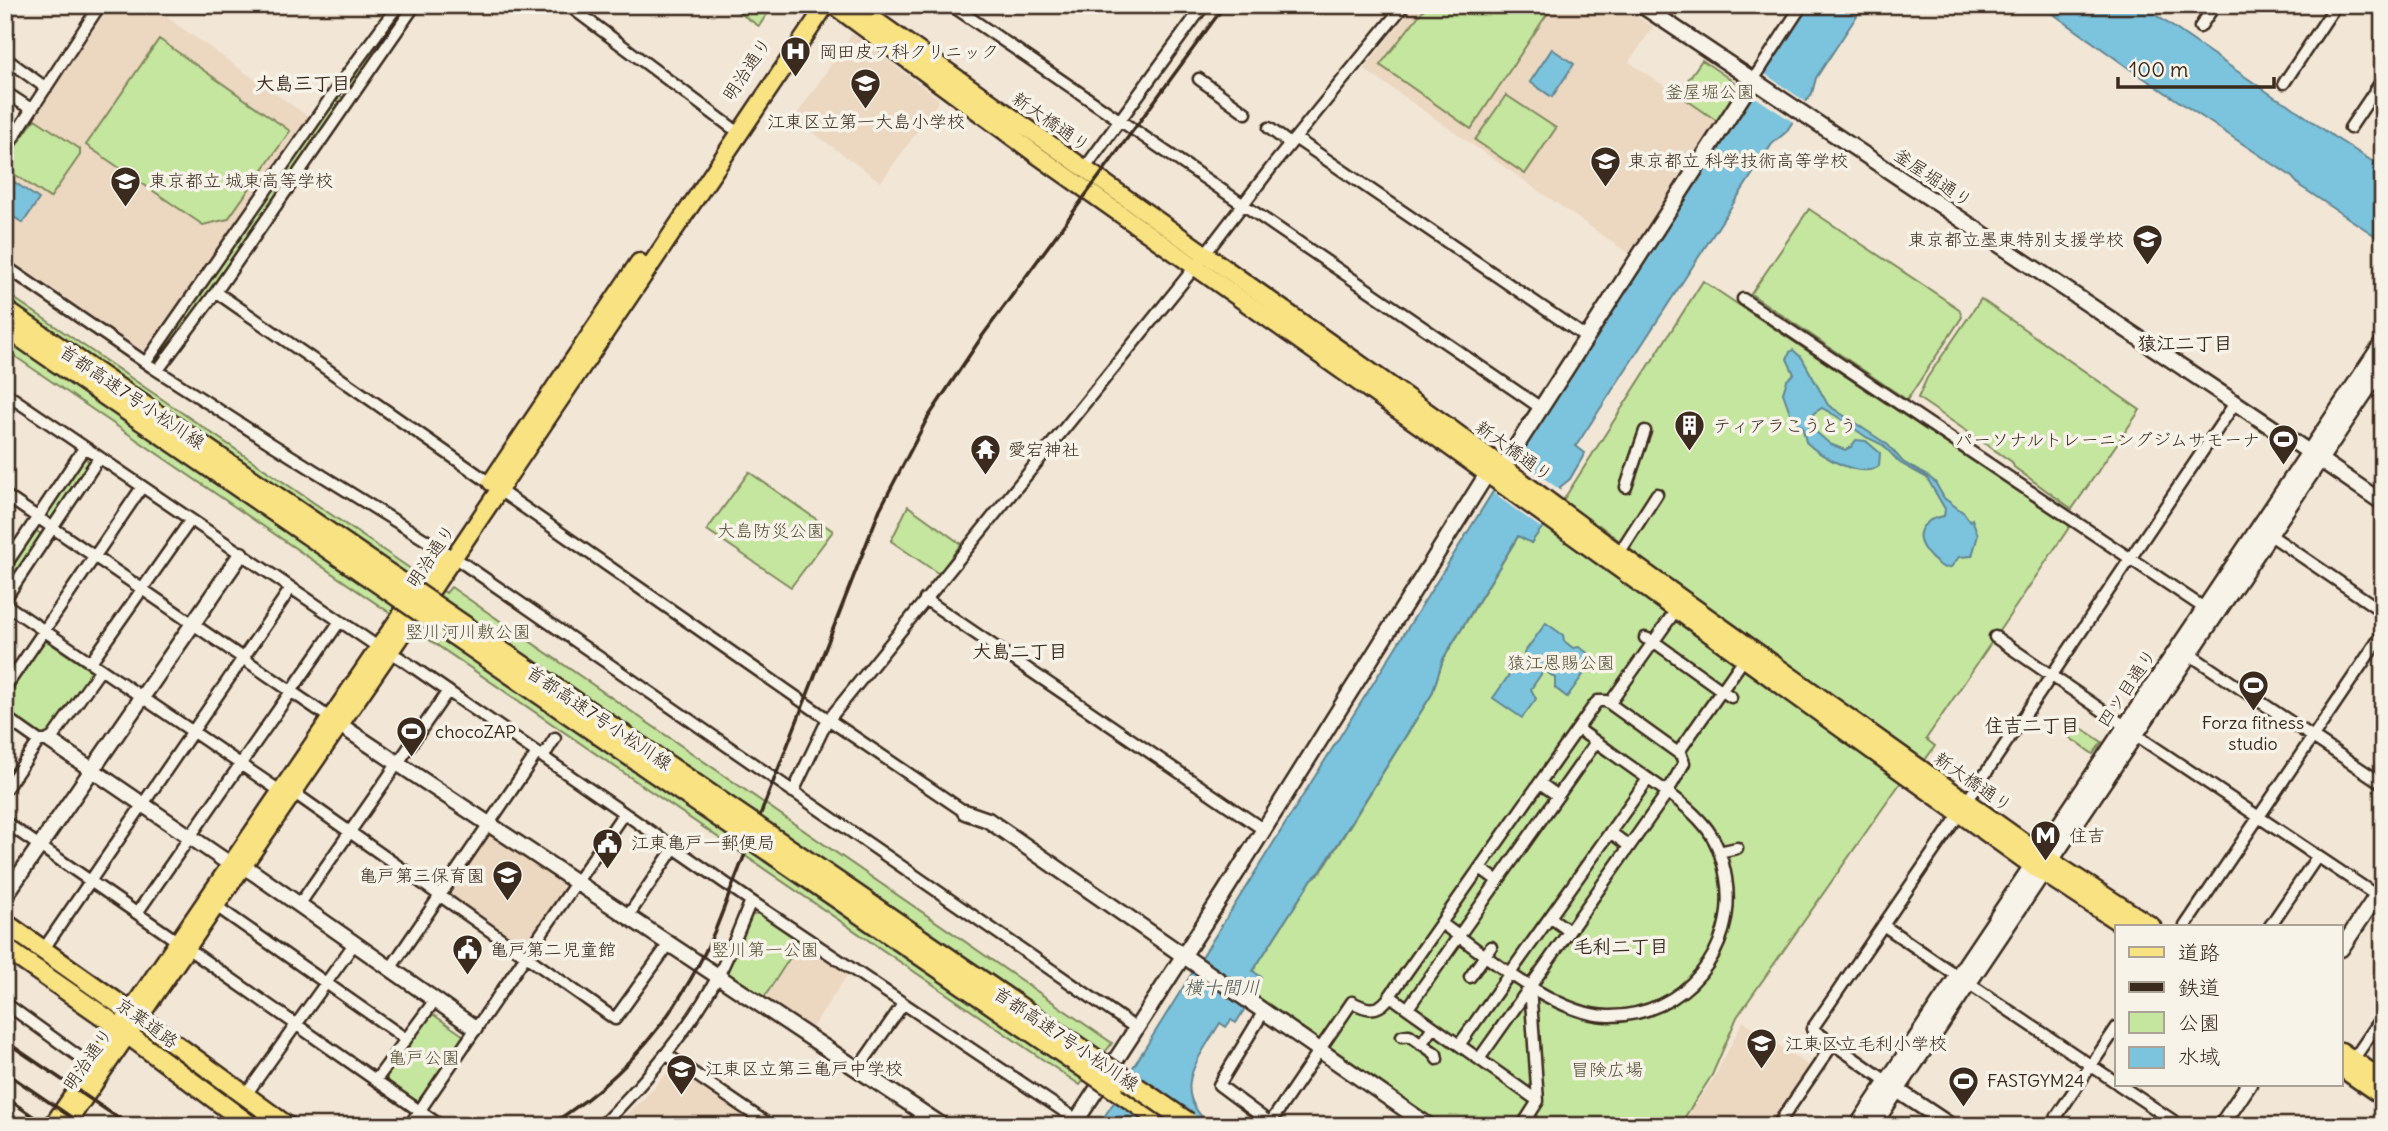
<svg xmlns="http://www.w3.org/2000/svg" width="2388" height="1131" font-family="Delius,'Klee One',sans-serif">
<rect width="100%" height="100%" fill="#f2e6d6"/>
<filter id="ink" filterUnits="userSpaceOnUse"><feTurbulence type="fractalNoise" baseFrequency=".0143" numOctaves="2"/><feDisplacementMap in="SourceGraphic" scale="14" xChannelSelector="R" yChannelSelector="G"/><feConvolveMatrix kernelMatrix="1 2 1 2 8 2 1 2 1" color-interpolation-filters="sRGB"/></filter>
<g filter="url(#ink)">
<path fill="#ecd7c0" d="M110 5H149L310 118 148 351H143L5 256V160Z
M1414 5H1620L1653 27 1629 62 1718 122 1631 255 1364 69Z
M852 34 938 98V102L881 182 794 119Z
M493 835 562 882 564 889 528 942 519 943 453 896 450 887 486 836Z
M801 943 848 974 811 1029 766 998Z
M1743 1021 1810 1067 1770 1126H1681L1715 1076Z
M677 1068 760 1126H617L616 1123 643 1100 670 1069Z"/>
<path fill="#c5e69e" stroke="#80885e" stroke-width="2" d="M401 5H412L353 88 346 83Z
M728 5H754L767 14 759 26Z
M1427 5H1553L1471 129 1380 65Z
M159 39 290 131 228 219 203 225 86 145Z
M1702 60 1734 82 1738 97 1717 121 1678 94Z
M337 94 345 99 161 363 152 357Z
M1506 95 1556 128 1525 174 1475 140Z
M35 119 80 149V155L50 198 5 168V162Z
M1809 209 1959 309 1962 317 1907 400 1751 294Z
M1703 281 2070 526 1926 739 1935 746 1925 760 1667 578 1599 525 1597 528 1562 502Z
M5 292 446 593 451 587 1112 1043 1080 1085 10 353 5 359Z
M1981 299 2140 410 2072 509 2014 467 2012 462 1918 398 1927 378Z
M81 455 91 463 52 521 43 515Z
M749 472 833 531 791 587 707 530Z
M908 506 961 544 939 574 891 541Z
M1543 525 1901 782 1737 1017 1712 1075 1679 1126H1444L1254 994 1257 989 1254 986 1253 971 1312 879 1321 872 1432 694 1443 660 1519 535 1531 543Z
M33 528 43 536 5 593V571Z
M48 642 91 671 92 676 49 736 42 737 5 711V694L41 643Z
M2074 723 2102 742 2093 754 2066 735Z
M758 913 800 942 764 998 729 976 728 969 751 916Z
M431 1013 464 1036 419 1100 412 1101 387 1083V1075Z"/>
<path fill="#7cc3dd" stroke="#628691" stroke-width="2" d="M1808 5H1864L1816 78 1812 93 1786 132 1772 144 1576 446 1585 453 1570 479 1560 487C1561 507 1542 527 1531 543L1518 536 1443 659 1432 694 1320 872 1312 879 1253 971 1261 977 1254 986 1257 989 1236 1023 1231 1020 1226 1027 1220 1023C1198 1060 1168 1091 1212 1126H1098L1112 1105 1138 1074 1132 1069 1584 346Z
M2041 5 2144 7 2276 98 2287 103 2334 137 2383 168V241L2300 186 2291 176 2130 69Z
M1552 49 1574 64 1552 97 1530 82Z
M7 177 39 199 23 223 5 211V180Z
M1793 350 1802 358 1828 405 1888 445 1903 462 1929 477 1935 482 1944 498 1964 513 1970 521 1972 519 1978 535 1972 556 1959 557 1951 567 1944 568C1930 559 1907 537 1928 522 1933 517 1938 518 1944 516L1945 509 1927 478 1900 463 1883 445 1866 437 1838 417 1822 408 1814 413 1808 422 1809 426 1830 444 1845 450 1851 447 1856 440 1866 441 1880 453 1879 466C1861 480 1820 456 1806 442L1802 426 1793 421 1783 393 1787 380 1794 374 1787 359 1790 352Z
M1546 623 1563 635 1564 641 1573 648 1579 647 1595 658 1567 697 1555 688V678L1544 670 1531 689 1536 699 1522 718 1493 698 1514 668H1520L1526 659 1524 653Z"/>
<path fill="#f2e6d6" d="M1765 74 1809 104 1796 124 1752 95Z
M1516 458 1563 492 1541 528 1494 494Z"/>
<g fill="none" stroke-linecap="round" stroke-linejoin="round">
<defs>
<path id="street" d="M568 5 731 127
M951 5 1541 408
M2200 27 2215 5
M5 58 46 88
M1199 79 1246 113
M1753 80 1802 5
M2284 83 2336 5
M5 92 31 109
M1269 128 1290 144
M2350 128 2383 79
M1295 138 1586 337
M5 150 100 5
M1085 168 1204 5
M5 266 152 367 270 443 461 562 1137 1029
M216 292 490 483
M1743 299 2204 608
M146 362 338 87 398 5
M158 370 216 292 415 5
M5 393 378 647 400 658 751 901 1077 1120
M1626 487 1645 431
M499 490 819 713 965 812
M5 495 330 718
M2269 534 2383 612
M1623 547 1657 494
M5 566 84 448
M5 599 99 458
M925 599 1264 830
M5 604 280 791
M1995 637 2125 726
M1645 638 1653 641 1731 697
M2189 654 2383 784
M91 662 190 521
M5 688 142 487
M1610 703 1671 617
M5 717 39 741H50L101 669
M2136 735 2383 900
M1678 753 1739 666
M543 757 555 738
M1540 783 1558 796
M5 790 39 741
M293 792 615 1019 669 944
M793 792 826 723 1195 267 1274 164 1404 5
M1967 801 2235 403
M5 822 177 941
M1610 832 1629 846
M1719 852 1737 848
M1480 868 1498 881
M299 905 448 691
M216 906 406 1039
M137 913 340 621
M628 916 674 848
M1550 917 1569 931
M1441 923C1484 954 1557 1017 1610 1016 1684 1016 1738 950 1726 878 1723 860 1716 839 1704 825 1688 806 1667 792 1647 778 1624 762 1601 745 1578 729
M1883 925 1957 976
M2185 926 2383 633
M2270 926 2317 857
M187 948 441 1126
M43 950 291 588
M390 969 537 753
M1470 977 1491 947
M1968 983 2117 1083
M1390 996 1538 1101
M5 1003 92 1066
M1408 1008 1596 742
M1264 1011 1219 1085 1273 1125
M1402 1036 1409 1035 1436 1054 1437 1059
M1421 1044 1433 1027
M1459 1045 1648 779
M667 1055 771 1126
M2353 1060 2383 1016
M858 1069 903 1004
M376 1080 435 1000
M2118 1084 2181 1126
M1892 1085 1812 1029 1960 813
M245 1096 354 944
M409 1126 624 813
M601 1126C646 1081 688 1032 718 976 731 952 740 926 751 901
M913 1126 922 1112
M1268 1126 1352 1002C1365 1009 1376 1013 1387 1000L1595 704 1598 701H1606L1681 755 1684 763 1667 793 1479 1059
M1522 1126 1538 1101 1530 986
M1777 1126 1833 1044
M2050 1126 2117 1027"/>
<path id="secondary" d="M1641 5 2309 452 2383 503
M331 719 943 1126
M50 741 230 864 243 866 254 873 475 1028
M965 812 988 820 1429 1126
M5 896 241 554
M2341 949 2383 886
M1897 1090 1951 1126
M1073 1126 1224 893 1480 485 1487 474 1506 462 1753 80
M1857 1126 2383 342
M1873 1126 2383 366
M2221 1126 2249 1084"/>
<path id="primary" d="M833 5 1037 155 1440 440 2031 865 2124 926
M854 5 1446 425 1636 566 2039 853 2152 926
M491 482 639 262
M2341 1051 2383 1080
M2341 1068 2383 1097
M52 1126 442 555
M65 1126 406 628 826 5"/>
<path id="highway" d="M5 923 149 1025 287 1126
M5 948 107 1019 251 1126
M1113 1088 1169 1126"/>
</defs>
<use href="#street" stroke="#3b2a1e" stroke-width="15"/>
<use href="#secondary" stroke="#3b2a1e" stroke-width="19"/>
<use href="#primary" stroke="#3b2a1e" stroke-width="21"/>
<use href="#highway" stroke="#3b2a1e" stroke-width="23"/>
<use href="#street" stroke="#f7f3e8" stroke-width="10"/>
<use href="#secondary" stroke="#f7f3e8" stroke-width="14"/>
<use href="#primary" stroke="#f8e281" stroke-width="16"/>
<use href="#highway" stroke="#f8e281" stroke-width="18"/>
<path stroke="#3b2a1e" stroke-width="3.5" d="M5 1041 130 1126
M5 1072 84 1126
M5 1097 47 1126
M5 1113 24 1126
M548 1126C625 1079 681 1011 716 928L880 509 927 419 983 335 1225 5"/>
<defs>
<path id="highway-bridge" d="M5 310 1188 1122
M5 327 1113 1088"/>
</defs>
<use href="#highway-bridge" stroke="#3b2a1e" stroke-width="23" stroke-linecap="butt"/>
<use href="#highway-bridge" stroke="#f8e281" stroke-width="18"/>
</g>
</g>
<defs>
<symbol id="hospital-pin" viewBox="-11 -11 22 30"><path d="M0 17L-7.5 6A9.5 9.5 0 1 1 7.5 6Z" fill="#3b2a1e" stroke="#f7f3e8"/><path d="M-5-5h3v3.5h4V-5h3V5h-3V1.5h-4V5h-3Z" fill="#fff"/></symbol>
<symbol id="school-pin" viewBox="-11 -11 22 30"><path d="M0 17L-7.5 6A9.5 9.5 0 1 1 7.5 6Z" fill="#3b2a1e" stroke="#f7f3e8"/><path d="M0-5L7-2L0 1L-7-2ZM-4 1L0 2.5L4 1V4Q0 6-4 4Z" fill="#fff"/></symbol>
<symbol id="university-pin" viewBox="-11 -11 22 30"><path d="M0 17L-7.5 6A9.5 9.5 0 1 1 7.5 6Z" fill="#3b2a1e" stroke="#f7f3e8"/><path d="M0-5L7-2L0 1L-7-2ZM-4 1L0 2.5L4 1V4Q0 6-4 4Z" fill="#fff"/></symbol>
<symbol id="building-pin" viewBox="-11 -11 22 30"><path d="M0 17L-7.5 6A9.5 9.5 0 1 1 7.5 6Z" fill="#3b2a1e" stroke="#f7f3e8"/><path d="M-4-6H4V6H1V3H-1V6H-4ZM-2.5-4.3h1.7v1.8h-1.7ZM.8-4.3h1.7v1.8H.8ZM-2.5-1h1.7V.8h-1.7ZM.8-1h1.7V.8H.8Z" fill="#fff"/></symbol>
<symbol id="stadium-pin" viewBox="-11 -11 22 30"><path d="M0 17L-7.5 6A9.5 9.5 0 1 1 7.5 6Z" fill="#3b2a1e" stroke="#f7f3e8"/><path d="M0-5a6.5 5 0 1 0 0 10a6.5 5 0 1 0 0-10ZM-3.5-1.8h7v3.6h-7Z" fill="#fff"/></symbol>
<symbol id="temple-pin" viewBox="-11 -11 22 30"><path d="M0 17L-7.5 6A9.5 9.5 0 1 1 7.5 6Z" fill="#3b2a1e" stroke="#f7f3e8"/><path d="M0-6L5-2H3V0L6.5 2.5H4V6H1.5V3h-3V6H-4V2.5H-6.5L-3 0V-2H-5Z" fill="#fff"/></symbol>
<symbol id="metro-pin" viewBox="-11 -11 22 30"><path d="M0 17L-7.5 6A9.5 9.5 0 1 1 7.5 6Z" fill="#3b2a1e" stroke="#f7f3e8"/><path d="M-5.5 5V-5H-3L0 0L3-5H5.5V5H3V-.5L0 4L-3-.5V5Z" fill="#fff"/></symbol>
<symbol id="civic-pin" viewBox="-11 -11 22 30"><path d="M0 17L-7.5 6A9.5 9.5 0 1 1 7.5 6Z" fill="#3b2a1e" stroke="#f7f3e8"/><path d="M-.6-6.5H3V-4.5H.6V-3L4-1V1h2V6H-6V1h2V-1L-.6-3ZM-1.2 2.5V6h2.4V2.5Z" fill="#fff"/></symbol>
</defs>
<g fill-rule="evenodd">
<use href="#hospital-pin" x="778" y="34" width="35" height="47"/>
<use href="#school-pin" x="848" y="66" width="35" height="47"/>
<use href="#school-pin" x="1588" y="144" width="35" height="47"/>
<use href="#school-pin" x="108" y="164" width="35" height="47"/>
<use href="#university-pin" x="2130" y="222" width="35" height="47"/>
<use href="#building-pin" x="1672" y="408" width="35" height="47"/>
<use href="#stadium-pin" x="2266" y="422" width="35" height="47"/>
<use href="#temple-pin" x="968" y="432" width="35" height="47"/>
<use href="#stadium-pin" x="2236" y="668" width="35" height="47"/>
<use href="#stadium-pin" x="394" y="714" width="35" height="47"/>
<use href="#metro-pin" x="2028" y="818" width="35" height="47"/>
<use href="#civic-pin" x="590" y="826" width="35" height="47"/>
<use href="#school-pin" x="490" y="858" width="35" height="47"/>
<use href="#civic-pin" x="450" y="932" width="35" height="47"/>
<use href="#school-pin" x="1744" y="1026" width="35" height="47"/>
<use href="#school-pin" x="664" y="1052" width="35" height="47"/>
<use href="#stadium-pin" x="1946" y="1064" width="35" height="47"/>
</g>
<g text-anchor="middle" stroke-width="7" stroke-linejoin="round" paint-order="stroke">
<g font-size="18" fill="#3b2a1e" stroke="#f7f3e8" text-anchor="start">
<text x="819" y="58">岡田皮フ科クリニック</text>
<text x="866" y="128" text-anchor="middle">江東区立第一大島小学校</text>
<text x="1628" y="167">東京都立 科学技術高等学校</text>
<text x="149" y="187">東京都立 城東高等学校</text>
<text x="2124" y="246" text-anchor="end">東京都立墨東特別支援学校</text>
<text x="1713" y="432">ティアラこうとう</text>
<text x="2260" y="446" text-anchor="end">パーソナルトレーニングジムサモーナ</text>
<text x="1008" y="456">愛宕神社</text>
<text x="2253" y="729" text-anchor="middle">Forza fitness<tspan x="2253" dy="21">studio</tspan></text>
<text x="435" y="738">chocoZAP</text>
<text x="2069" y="842">住吉</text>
<text x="631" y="849">江東亀戸一郵便局</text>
<text x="485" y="882" text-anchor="end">亀戸第三保育園</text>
<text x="490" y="956">亀戸第二児童館</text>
<text x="1785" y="1050">江東区立毛利小学校</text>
<text x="705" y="1075">江東区立第三亀戸中学校</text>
<text x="1987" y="1087">FASTGYM24</text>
</g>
<g font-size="18" fill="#3b2a1e" stroke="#f7f3e8">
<text transform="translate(747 69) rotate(-56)" y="6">明治通り</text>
<text transform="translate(1051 122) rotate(35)" y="6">新大橋通り</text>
<text transform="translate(1933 178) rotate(34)" y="6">釜屋堀通り</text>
<text transform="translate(132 397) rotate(34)" y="6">首都高速7号小松川線</text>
<text transform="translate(1514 451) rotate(36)" y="6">新大橋通り</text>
<text transform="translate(431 556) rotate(-56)" y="6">明治通り</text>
<text transform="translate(2127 688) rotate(-56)" y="6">四ツ目通り</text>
<text transform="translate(599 718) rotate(34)" y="6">首都高速7号小松川線</text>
<text transform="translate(1973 782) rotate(35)" y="6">新大橋通り</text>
<text transform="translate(147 1023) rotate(36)" y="6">京葉道路</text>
<text transform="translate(1066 1039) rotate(34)" y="6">首都高速7号小松川線</text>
<text transform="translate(88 1059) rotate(-55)" y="6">明治通り</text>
</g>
<g font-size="18" fill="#575038" stroke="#f7f3e8">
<text x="1710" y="98">釜屋堀公園</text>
<text x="771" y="537">大島防災公園</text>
<text x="468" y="638">竪川河川敷公園</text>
<text x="1561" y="669">猿江恩賜公園</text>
<text x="765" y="956">竪川第一公園</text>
<text x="424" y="1064">亀戸公園</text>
<text x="1607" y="1076">冒険広場</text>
</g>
<g font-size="19" font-weight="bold" fill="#3b2a1e" stroke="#f7f3e8">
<text x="303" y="90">大島三丁目</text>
<text x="2185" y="350">猿江二丁目</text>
<text x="1020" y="658">大島二丁目</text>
<text x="2032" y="732">住吉二丁目</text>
<text x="1621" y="953">毛利二丁目</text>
</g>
<g font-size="19" font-style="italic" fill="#4e5857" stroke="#f7f3e8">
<text x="1222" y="994">横十間川</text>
</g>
</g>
<rect width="2388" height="1131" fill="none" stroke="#f7f3e8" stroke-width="28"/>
<rect x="14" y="14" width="2360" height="1103" fill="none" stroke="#3b2a1e" stroke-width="2.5" filter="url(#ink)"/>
<rect x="2115" y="925" width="228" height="161" fill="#f7f3e8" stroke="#aca397" stroke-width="2"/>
<rect x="2129" y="947" width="35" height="10" fill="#f8e281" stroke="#aca397" stroke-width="2"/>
<text x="2178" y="960" font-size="21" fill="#3b2a1e">道路</text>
<rect x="2129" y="982" width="35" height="10" fill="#3b2a1e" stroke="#aca397" stroke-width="2"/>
<text x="2178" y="995" font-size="21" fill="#3b2a1e">鉄道</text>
<rect x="2129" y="1012" width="35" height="21" fill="#c5e69e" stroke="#aca397" stroke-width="2"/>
<text x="2178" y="1030" font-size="21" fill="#3b2a1e">公園</text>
<rect x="2129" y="1047" width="35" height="21" fill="#7cc3dd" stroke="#aca397" stroke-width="2"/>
<text x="2178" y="1064" font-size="21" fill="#3b2a1e">水域</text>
<path d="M2118 77v10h156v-10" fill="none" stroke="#3b2a1e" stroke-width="3.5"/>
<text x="2129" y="77" font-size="21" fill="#3b2a1e" stroke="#f7f3e8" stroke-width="5" paint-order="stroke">100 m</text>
</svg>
